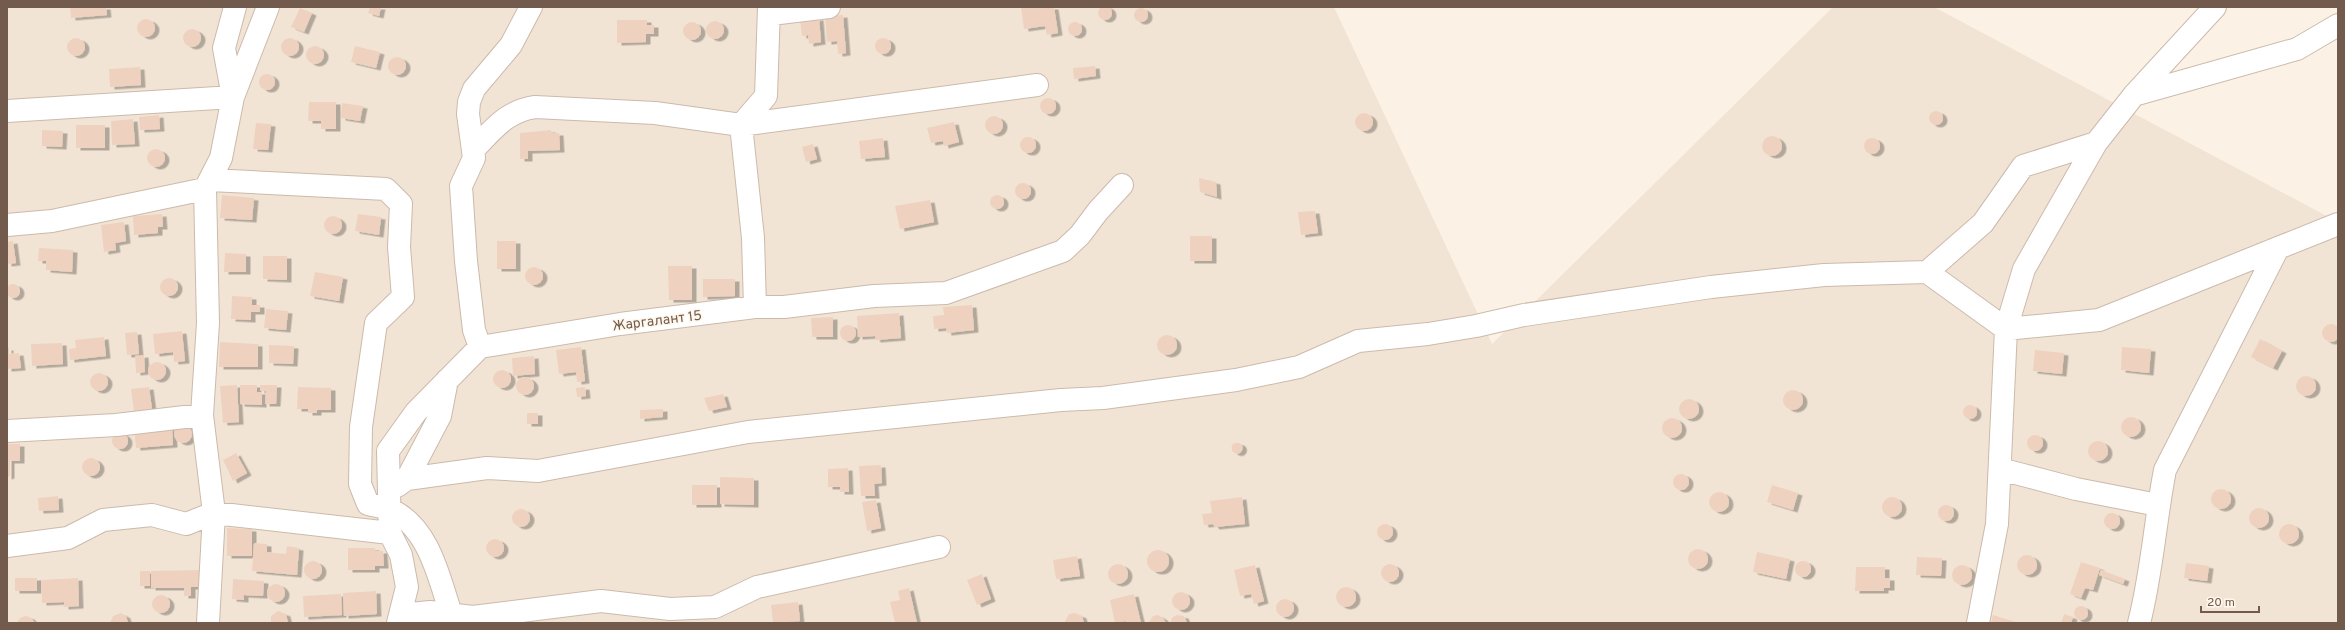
<svg xmlns="http://www.w3.org/2000/svg" width="2345" height="630" font-family="Overpass,sans-serif">
<defs>
<filter id="shadow"><feDropShadow dx="4.5" dy="2.5" stdDeviation="0" flood-color="#0004"/></filter>
</defs>
<rect width="100%" height="100%" fill="#fbf2e5"/>
<path fill="#f2e4d4" d="M7 7H1334L1492 344 1833 7H1934L2338 222V623H7Z"/>
<path fill="#eed2bf" filter="url(#shadow)" d="M1098 13a7 7 0 1 1 14 0a7 7 0 1 1-14 0Z
M70 7H106L107 15 71 18Z
M370 7H381L379 16 368 13Z
M1021 7H1054L1058 33 1047 35 1045 26 1024 29Z
M300 8 312 13 304 32 291 27Z
M1134 15a7 7 0 1 1 14 0a7 7 0 1 1-14 0Z
M843 15 846 53 838 54 837 41 827 42 825 16Z
M819 18 821 42 809 44 808 35 802 36 800 20Z
M137 28a9 9 0 1 1 18 0a9 9 0 1 1-18 0Z
M617 20H647V25H654V34H646V42L617 43Z
M706 30a9 9 0 1 1 18 0a9 9 0 1 1-18 0Z
M1068 29a7 7 0 1 1 14 0a7 7 0 1 1-14 0Z
M683 31a9 9 0 1 1 18 0a9 9 0 1 1-18 0Z
M183 38a9 9 0 1 1 18 0a9 9 0 1 1-18 0Z
M875 46a8 8 0 1 1 16 0a8 8 0 1 1-16 0Z
M67 47a9 9 0 1 1 18 0a9 9 0 1 1-18 0Z
M281 47a9 9 0 1 1 18 0a9 9 0 1 1-18 0Z
M355 46 380 52 376 68 351 62Z
M306 55a9 9 0 1 1 18 0a9 9 0 1 1-18 0Z
M388 66a9 9 0 1 1 18 0a9 9 0 1 1-18 0Z
M1095 66 1096 76 1074 79 1073 68Z
M140 67 141 85 110 87 109 69Z
M259 82a8 8 0 1 1 16 0a8 8 0 1 1-16 0Z
M1040 106a8 8 0 1 1 16 0a8 8 0 1 1-16 0Z
M309 102H336V129H321V121H308Z
M342 103 363 106 360 121 341 118Z
M1929 118a7 7 0 1 1 14 0a7 7 0 1 1-14 0Z
M1355 122a9 9 0 1 1 18 0a9 9 0 1 1-18 0Z
M159 115 160 129 140 130 139 117Z
M985 125a9 9 0 1 1 18 0a9 9 0 1 1-18 0Z
M133 119 135 144 112 145 111 121Z
M954 122 959 142 944 146 943 141 931 143 927 128Z
M256 123 271 124 268 150 253 149Z
M76 125H105V148H76Z
M42 130 63 131 62 147 42 146Z
M551 130V133H559L560 150 528 151V159H520V133Z
M1762 146a10 10 0 1 1 20 0a10 10 0 1 1-20 0Z
M1020 145a8 8 0 1 1 16 0a8 8 0 1 1-16 0Z
M883 138 885 157 861 159 859 141Z
M1864 146a8 8 0 1 1 16 0a8 8 0 1 1-16 0Z
M813 144 817 159 806 162 802 147Z
M147 158a9 9 0 1 1 18 0a9 9 0 1 1-18 0Z
M1199 178 1216 182 1217 197 1200 192Z
M1015 191a8 8 0 1 1 16 0a8 8 0 1 1-16 0Z
M990 202a7 7 0 1 1 14 0a7 7 0 1 1-14 0Z
M222 195 254 198 252 220 220 218Z
M930 200 934 222 900 229 895 206Z
M1315 211 1318 233 1301 235 1298 212Z
M162 214 163 227H158V233L134 235 133 216Z
M358 214 381 217 379 235 355 231Z
M324 225a9 9 0 1 1 18 0a9 9 0 1 1-18 0Z
M124 222 126 241 115 243 116 250 104 252 101 225Z
M1190 236H1212V261H1190Z
M13 241 16 263 7 264V242Z
M497 241H516V269H497Z
M39 248 73 250 72 272 46 270V261H38Z
M225 253 246 254V272H224Z
M263 256H287V280L263 279Z
M668 266H692V300H669Z
M525 276a9 9 0 1 1 18 0a9 9 0 1 1-18 0Z
M315 272 343 277 339 301 310 296Z
M160 287a9 9 0 1 1 18 0a9 9 0 1 1-18 0Z
M703 279H735V296L703 297Z
M6 291a7 7 0 1 1 14 0a7 7 0 1 1-14 0Z
M232 296 252 297V305H260V312H251V320L231 319Z
M972 305 974 330 947 333 946 328 934 329 933 316 944 315 943 307Z
M266 309 288 311 286 330 264 328Z
M899 313 901 338 876 340 875 336 858 337 857 316Z
M833 317V337H812L811 318Z
M2322 333a9 9 0 1 1 18 0a9 9 0 1 1-18 0Z
M840 333a8 8 0 1 1 16 0a8 8 0 1 1-16 0Z
M182 331 185 361 174 362 173 352 155 354 153 334Z
M137 332 139 354 127 355 125 333Z
M1157 345a10 10 0 1 1 20 0a10 10 0 1 1-20 0Z
M104 337 106 356 70 360 69 349 76 348 75 340Z
M2260 339 2282 351 2273 368 2251 357Z
M220 342 258 344V367H219Z
M62 343 63 364 32 366 31 344Z
M269 345 294 346 293 364 269 363Z
M581 347 585 381 577 382 576 372 559 374 556 350Z
M2122 347 2151 349 2149 373 2121 370Z
M7 348H9V354L19 353 21 368 7 369Z
M2035 350 2064 353 2062 374 2033 371Z
M144 355 145 372 136 373 135 356Z
M534 356 535 374 513 376 512 358Z
M148 371a9 9 0 1 1 18 0a9 9 0 1 1-18 0Z
M493 379a9 9 0 1 1 18 0a9 9 0 1 1-18 0Z
M90 382a9 9 0 1 1 18 0a9 9 0 1 1-18 0Z
M2296 386a10 10 0 1 1 20 0a10 10 0 1 1-20 0Z
M516 386a9 9 0 1 1 18 0a9 9 0 1 1-18 0Z
M237 385 239 422 223 423 220 386Z
M240 385H257V392H262V405L240 404Z
M260 385H277L276 404H265L266 391H260Z
M149 387 152 409 134 412 131 389Z
M298 387 331 388V410H317V413H308V409H297Z
M585 387 586 396 577 397 576 388Z
M1783 400a10 10 0 1 1 20 0a10 10 0 1 1-20 0Z
M723 394 727 407 709 411 704 398Z
M1679 409a10 10 0 1 1 20 0a10 10 0 1 1-20 0Z
M1963 412a7 7 0 1 1 14 0a7 7 0 1 1-14 0Z
M663 409V417L640 419V410Z
M527 413H538V424H527Z
M2121 427a10 10 0 1 1 20 0a10 10 0 1 1-20 0Z
M1662 428a10 10 0 1 1 20 0a10 10 0 1 1-20 0Z
M172 425 173 445 136 448 134 428Z
M174 434a9 9 0 1 1 18 0a9 9 0 1 1-18 0Z
M112 441a8 8 0 1 1 16 0a8 8 0 1 1-16 0Z
M2027 443a8 8 0 1 1 16 0a8 8 0 1 1-16 0Z
M2088 451a10 10 0 1 1 20 0a10 10 0 1 1-20 0Z
M1231.5 448a5.5 5.5 0 1 1 11 0a5.5 5.5 0 1 1-11 0Z
M7 444H20V461H10V476L7 477Z
M236 453 247 473 233 481 223 460Z
M82 467a9 9 0 1 1 18 0a9 9 0 1 1-18 0Z
M881 465 882 483 874 484 875 496H861L859 466Z
M848 468 849 492H840V487H828V469Z
M1673 482a8 8 0 1 1 16 0a8 8 0 1 1-16 0Z
M720 477 754 478V505L720 504Z
M692 485H717V505H692Z
M1772 485 1798 493 1793 510 1767 502Z
M2211 499a10 10 0 1 1 20 0a10 10 0 1 1-20 0Z
M1709 502a10 10 0 1 1 20 0a10 10 0 1 1-20 0Z
M58 496 59 510 39 511 38 498Z
M1242 497 1245 524 1215 527 1213 524 1204 525 1202 514 1212 513 1210 501Z
M1882 507a10 10 0 1 1 20 0a10 10 0 1 1-20 0Z
M876 500 881 528 867 531 862 502Z
M1938 513a8 8 0 1 1 16 0a8 8 0 1 1-16 0Z
M2249 518a10 10 0 1 1 20 0a10 10 0 1 1-20 0Z
M512 518a9 9 0 1 1 18 0a9 9 0 1 1-18 0Z
M2104 521a8 8 0 1 1 16 0a8 8 0 1 1-16 0Z
M1377 532a8 8 0 1 1 16 0a8 8 0 1 1-16 0Z
M2279 534a10 10 0 1 1 20 0a10 10 0 1 1-20 0Z
M227 528 252 529V556H227Z
M486 548a9 9 0 1 1 18 0a9 9 0 1 1-18 0Z
M254 543 267 544V552L286 554 287 546 299 548 297 575 252 571Z
M348 548H375V551H383L384 566H375V570H348Z
M1688 559a10 10 0 1 1 20 0a10 10 0 1 1-20 0Z
M1147 561a11 11 0 1 1 22 0a11 11 0 1 1-22 0Z
M1757 552 1790 559 1786 579 1753 572Z
M2017 565a10 10 0 1 1 20 0a10 10 0 1 1-20 0Z
M1077 556 1080 576 1056 579 1053 560Z
M1917 557 1942 558 1941 576 1916 575Z
M1795 569a8 8 0 1 1 16 0a8 8 0 1 1-16 0Z
M304 570a9 9 0 1 1 18 0a9 9 0 1 1-18 0Z
M2081 562 2100 568 2093 590 2085 588 2081 598 2070 594Z
M2186 563 2209 566 2207 581 2184 578Z
M1381 573a9 9 0 1 1 18 0a9 9 0 1 1-18 0Z
M1108 574a10 10 0 1 1 20 0a10 10 0 1 1-20 0Z
M1255 565 1264 601 1254 604 1251 594 1240 596 1234 570Z
M1952 575a10 10 0 1 1 20 0a10 10 0 1 1-20 0Z
M1856 567H1885V578H1890V588H1884V591H1855Z
M199 570V587H191V596H184V588H151V571Z
M2101 570 2125 579 2123 584 2099 575Z
M140 571H150V586H140Z
M982 574 991 599 977 605 967 580Z
M15 578H37V591H15Z
M78 578 79 606 64 607V602L42 603 41 580Z
M233 579 264 581 263 596 244 595V600L232 599Z
M267 593a9 9 0 1 1 18 0a9 9 0 1 1-18 0Z
M1336 597a10 10 0 1 1 20 0a10 10 0 1 1-20 0Z
M909 588 917 623H895L890 602 900 600 898 591Z
M376 591 377 614 344 616 343 593Z
M1172 601a9 9 0 1 1 18 0a9 9 0 1 1-18 0Z
M341 594 342 615 304 617 303 596Z
M1134 594 1141 623H1126V621L1115 623 1110 600Z
M152 604a9 9 0 1 1 18 0a9 9 0 1 1-18 0Z
M1276 608a9 9 0 1 1 18 0a9 9 0 1 1-18 0Z
M798 602 800 621 773 623 771 605Z
M2074 613a7 7 0 1 1 14 0a7 7 0 1 1-14 0Z
M278 611 286 614 288 623H271V616Z
M121 613 126 616 128 623H110L113 616Z
M1075 613 1082 616 1084 623H1064L1069 614Z
M2064 614 2073 617 2071 623H2061Z
M1158 615 1163 618 1166 623H1148L1153 616Z
M1176 615 1184 616 1187 623H1170L1172 618Z
M1993 615 2019 623H1991Z
M25 616 30 617 35 623H17L20 618Z"/>
<g fill="none" stroke-linecap="round" stroke-linejoin="round">
<defs>
<path id="minor" d="M771 14 829 7
M2134 95 2297 49 2338 25
M7 111 233 97 224 48 235 7
M473 150C493 130 506 111 535 107L655 113 741 125 766 96 769 7
M210 180 386 189 401 204 399 247 403 297 376 323 361 427 360 484 368 504C375 506 383 507 389 509 429 526 439 578 451 614
M7 225 52 221 205 189
M1927 272 1983 223 2023 166 2096 143
M755 307 753 238 741 125 1037 85
M480 347 474 330 466 261 461 186 474 158 468 114 469 102 474 89 511 45 531 7
M7 431 116 425 202 415
M2000 469 2076 489 2158 505
M407 479 487 468 538 471 748 432 1061 400 1103 398 1236 380 1299 367 1358 341 1428 334 1476 326 1524 315 1711 287 1824 275 1927 272 2006 329 2099 320 2278 248
M397 486 407 479 440 416 447 380
M7 546 68 538 103 520 152 515 186 524 214 513 390 533
M401 615 430 612 473 617 601 601 670 609 715 607 757 587 939 547
M208 623 214 513 202 415 208 323 205 189 221 158 233 97 268 7
M398 623 407 587 401 555 390 533 388 451 416 412 480 347 620 324 755 307H784L874 296 946 293 1063 251 1080 235 1098 211 1122 185
M1978 623 1997 524 2006 329 2024 269 2096 143 2134 95 2215 7
M2139 623C2152 573 2155 521 2165 470L2278 248 2338 224"/>
</defs>
<use href="#minor" stroke="#ccbaac" stroke-width="24"/>
<use href="#minor" stroke="#fff" stroke-width="22"/>
</g>
<g text-anchor="middle" stroke-width="3" stroke-linejoin="round" paint-order="stroke">
<g font-size="14" fill="#725a4c" stroke="#fef7eb">
<text transform="translate(657 320) rotate(-7)" y="5">Жаргалант 15</text>
</g>
</g>
<rect width="2345" height="630" fill="none" stroke="#725a4c" stroke-width="16"/>
<path d="M2201 606v6h58v-6" fill="none" stroke="#725a4c" stroke-width="2"/>
<text x="2207" y="606" font-size="12" fill="#725a4c" stroke="#fef7eb" stroke-width="3" paint-order="stroke">20 m</text>
</svg>
